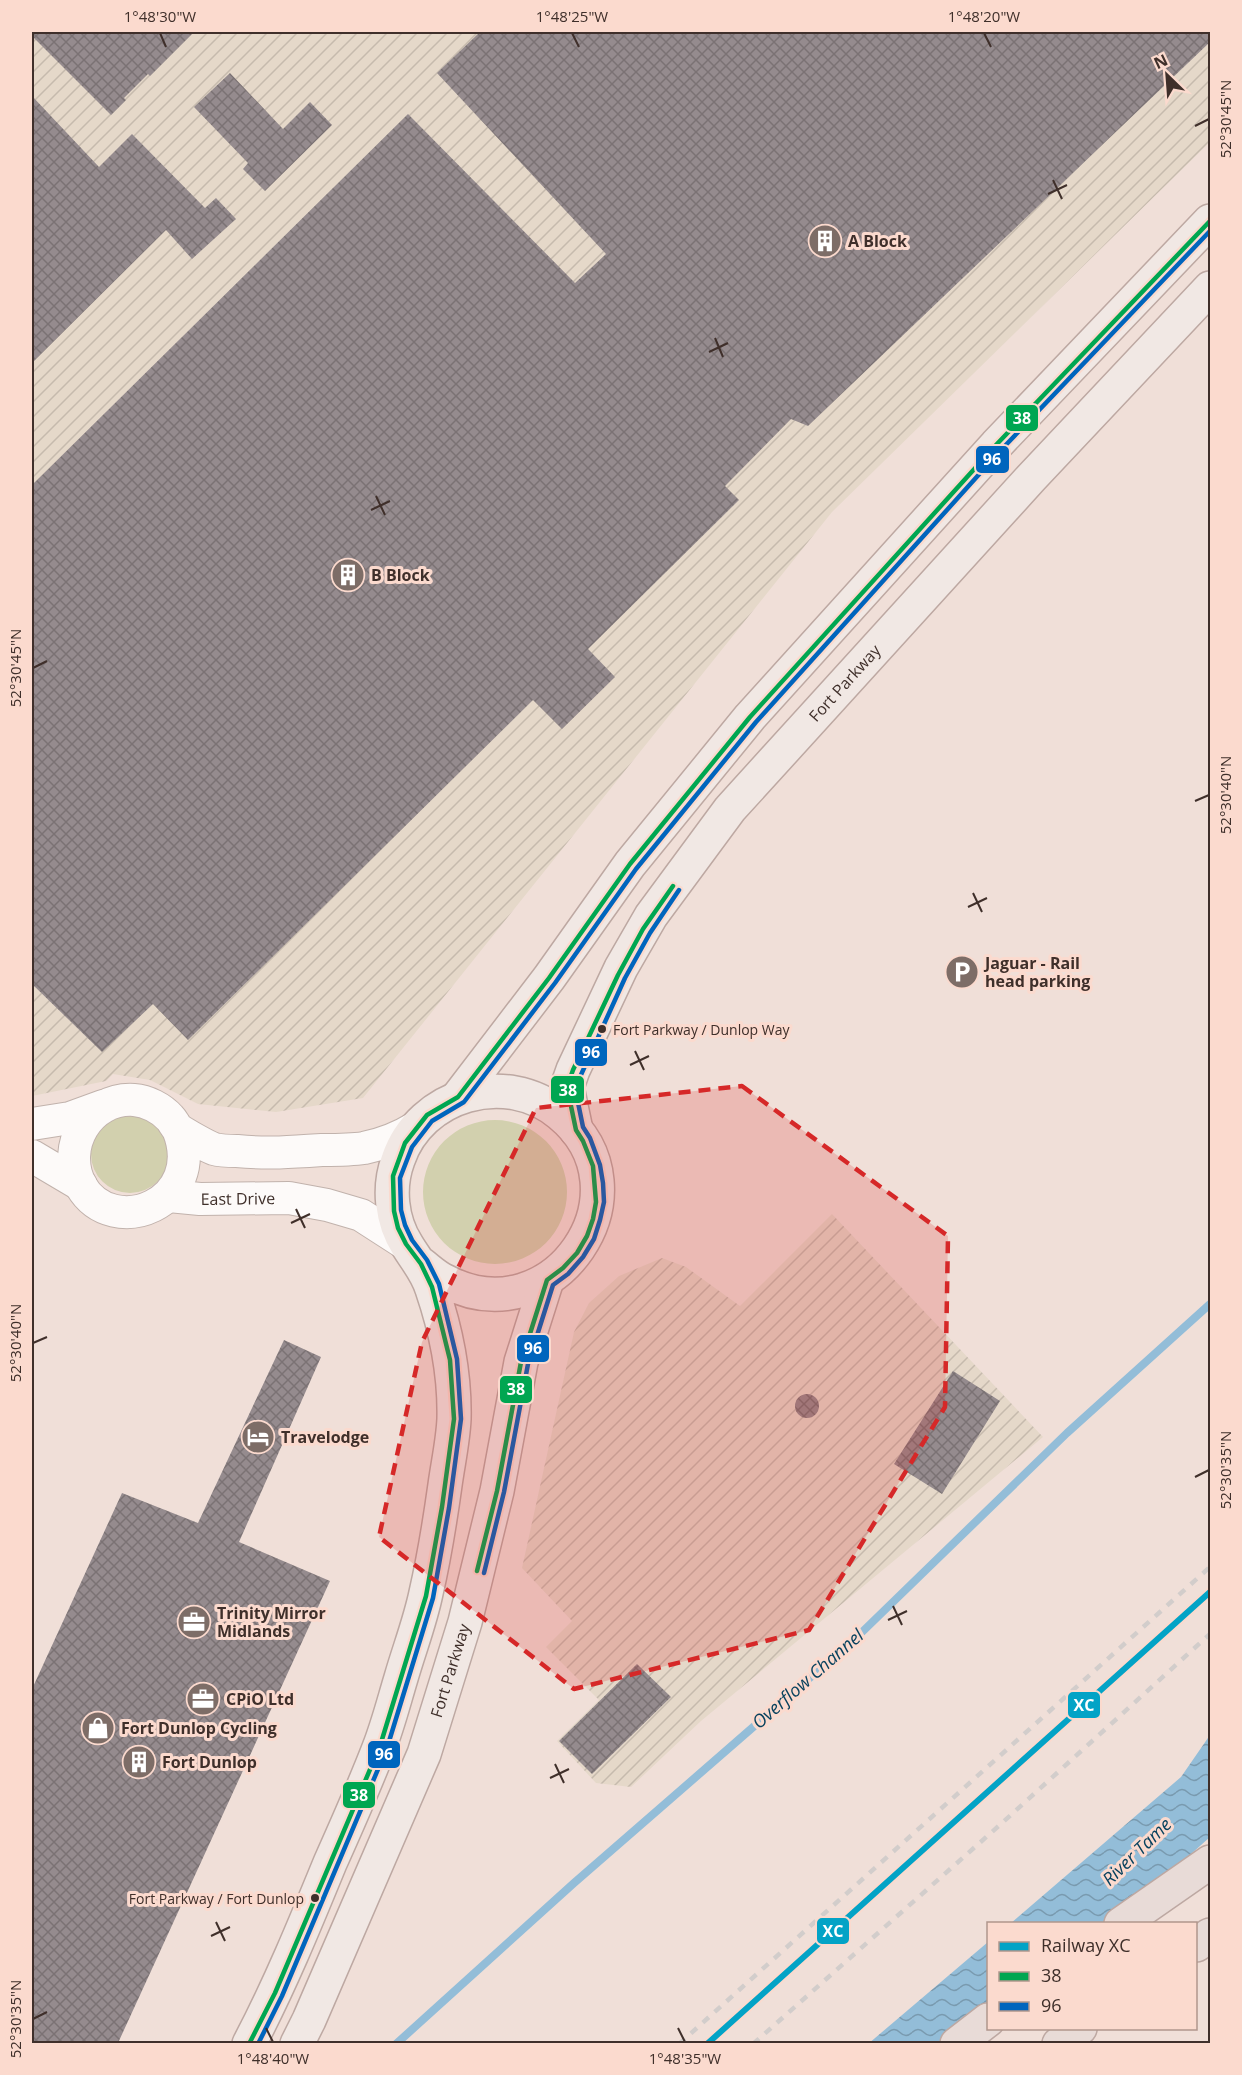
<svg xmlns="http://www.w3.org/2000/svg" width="1242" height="2075" font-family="'Open Sans',sans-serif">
<defs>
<pattern id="industrial-furrows" width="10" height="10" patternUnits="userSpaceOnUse" patternTransform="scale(1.5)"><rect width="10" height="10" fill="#e5d8c9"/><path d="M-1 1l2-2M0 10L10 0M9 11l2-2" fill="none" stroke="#c6baad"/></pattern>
<pattern id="water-waves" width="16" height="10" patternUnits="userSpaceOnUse" patternTransform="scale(1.5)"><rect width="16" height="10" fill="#93bdd8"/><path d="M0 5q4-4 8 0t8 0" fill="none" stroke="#799aaf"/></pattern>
<pattern id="building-cross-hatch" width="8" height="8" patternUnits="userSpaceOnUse" patternTransform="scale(1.5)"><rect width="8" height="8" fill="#958b8e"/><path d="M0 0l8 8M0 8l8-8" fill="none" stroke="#7b7274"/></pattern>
</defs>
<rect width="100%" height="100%" fill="#f0dfd8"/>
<path fill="url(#industrial-furrows)" d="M32 32H1210V142L832 512 363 1098 276 1112 198 1104 150 1080 113 1074 106 1081 32 1096Z
M832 1214 1043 1437 701 1721 631 1787 596 1783 557 1741 599 1700 546 1647 572 1621 522 1568 574 1332 589 1303 619 1276 662 1258 686 1267 740 1306Z"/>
<path fill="#d2d0ae" d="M91 1154a39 39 0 1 1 78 0a39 39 0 1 1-78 0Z
M423 1192a72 72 0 1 1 144 0a72 72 0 1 1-144 0Z"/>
<path fill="url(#water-waves)" d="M1210 1735V1837L1114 1923 1010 1924 1181 1777Z
M988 1942V2027L967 2043 868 2044Z"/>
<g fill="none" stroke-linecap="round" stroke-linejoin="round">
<path stroke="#93bdd8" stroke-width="8" d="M396 2044 574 1883 859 1635 1067 1433 1210 1304"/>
</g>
<path fill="url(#building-cross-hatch)" d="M32 32H194L150 76 148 74 124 98 126 100 111 115 32 36Z
M480 32H1210V42L808 426 791 419 725 486 739 500 588 649 615 677 562 729 533 700 188 1040 153 1004 102 1052 32 984V485L408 114 575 283 606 254 437 73Z
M230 73 283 129 310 102 332 125 265 191 243 169 248 163 194 107Z
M32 96 99 167 132 134 205 208 216 198 236 219 192 259 166 230 32 363Z
M284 1340 321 1357 239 1542 330 1581 118 2043H32V1689L122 1493 198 1523Z
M953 1371 1000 1401 942 1494 894 1464Z
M795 1406a12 12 0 1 1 24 0a12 12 0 1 1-24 0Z
M637 1664 671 1697 592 1774 559 1741Z"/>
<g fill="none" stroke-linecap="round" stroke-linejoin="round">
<defs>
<g id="minor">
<path d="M32 1124 70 1118 103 1106"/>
<path d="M178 1129C208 1203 113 1241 81 1186 60 1147 89 1097 134 1100 147 1101 161 1108 170 1118 173 1121 175 1126 178 1129 185 1134 206 1146 214 1149 221 1151 230 1151 237 1151 266 1154 294 1152 323 1150 337 1150 351 1150 364 1148 383 1144 399 1138 415 1128"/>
<path d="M32 1156 81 1185"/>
<path id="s1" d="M169 1196 200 1199 289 1198 327 1205 361 1215 406 1244"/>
</g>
<g id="primary">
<path d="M458 1097 549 978 630 864 750 717 996 445 1210 221"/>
<path id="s2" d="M576 1130 567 1087 573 1070 621 968 651 916 730 809 1031 478 1210 288"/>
<path d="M249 2044C280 1985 305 1924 330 1863 347 1825 364 1787 379 1748 388 1725 394 1701 401 1678 409 1650 420 1622 426 1593 434 1558 440 1521 445 1485 448 1463 453 1441 454 1419 455 1376 446 1330 432 1289 427 1272 416 1260 407 1245 391 1220 388 1187 398 1160 420 1094 506 1069 560 1114 654 1191 554 1339 445 1281 436 1277 429 1270 421 1264"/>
<path id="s3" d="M297 2044 309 2020 424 1754 465 1622 497 1491 521 1362 547 1280"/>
</g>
<path id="motorway" d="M1121 1924 1210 1862
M1196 1945 1210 1935
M957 2044 988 2020
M1059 2044 1080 2028"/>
</defs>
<use href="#minor" stroke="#c1b2ac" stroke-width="34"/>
<use href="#primary" stroke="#bda8a2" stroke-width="36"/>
<use href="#motorway" stroke="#bda8a2" stroke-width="36"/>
<use href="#minor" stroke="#fdfaf9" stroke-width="32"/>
<use href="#primary" stroke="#f1e8e4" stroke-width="33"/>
<use href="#motorway" stroke="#e8dbd7" stroke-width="33"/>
<path stroke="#d2cdcb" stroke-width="4.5" stroke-dasharray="8 8" stroke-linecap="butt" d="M679 2044 1210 1567
M753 2044 1002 1823 1210 1634"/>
<defs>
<path id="bus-1" d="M477 1571 497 1491 521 1362 547 1280 563 1268 577 1253 587 1236 593 1219 596 1202 593 1166 583 1141 576 1130 567 1087 573 1070 618 975 643 929 673 886
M249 2044 275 1993 380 1746 426 1596 442 1507 454 1419 450 1360 432 1287 421 1264 406 1244 398 1228 394 1211 393 1176 405 1143 427 1115 458 1097 549 978 630 864 750 717 996 445 1210 221"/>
<path id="bus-2" d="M484 1573 504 1492 528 1364 553 1285 568 1274 583 1257 594 1239 600 1220 604 1202 603 1183 600 1165 590 1138 583 1127 575 1088 625 978 650 933 679 890
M258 2044 282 1996 387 1748 433 1598 449 1508 461 1419 457 1359 439 1284 427 1260 412 1240 405 1225 401 1210 400 1178 412 1147 432 1121 464 1102 555 983 636 869 756 722 1001 450 1210 231"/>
</defs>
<use href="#bus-1" stroke="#fbdace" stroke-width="9"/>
<use href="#bus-2" stroke="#fbdace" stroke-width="9"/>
<use href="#bus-1" stroke="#00a651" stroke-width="4.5"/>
<use href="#bus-2" stroke="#0065bd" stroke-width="4.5"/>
<defs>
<path id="rail-1" d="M707 2044 1210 1592"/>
</defs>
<use href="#rail-1" stroke="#fbdace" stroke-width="10"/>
<use href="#rail-1" stroke="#03a3c6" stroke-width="6"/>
</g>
<path fill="#d62828" fill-opacity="0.2" stroke="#d62828" stroke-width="4.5" stroke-dasharray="12 8" stroke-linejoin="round" d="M742 1086 948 1236 945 1407 809 1630 574 1689 379 1537 422 1342 536 1108Z"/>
<path fill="none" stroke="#3f2f2a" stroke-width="2" d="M160 33 166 47M572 33 579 47M984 33 991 47M1195 126 1209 119M1053 180 1062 199M1048 194 1067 185M715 338 723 357M709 352 728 343M376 496 385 515M371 510 390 501M33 668 47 661M1195 801 1209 795M973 893 982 912M968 907 987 898M635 1051 644 1070M630 1065 649 1056M296 1209 305 1228M291 1223 310 1214M33 1343 47 1337M1195 1477 1209 1470M893 1606 902 1625M888 1620 907 1611M555 1764 564 1783M550 1778 569 1769M216 1922 225 1941M211 1936 230 1927M33 2019 47 2012M266 2028 273 2042M678 2028 685 2042"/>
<defs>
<symbol id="building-disc" viewBox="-11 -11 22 22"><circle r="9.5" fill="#7d6d67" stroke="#fbdace"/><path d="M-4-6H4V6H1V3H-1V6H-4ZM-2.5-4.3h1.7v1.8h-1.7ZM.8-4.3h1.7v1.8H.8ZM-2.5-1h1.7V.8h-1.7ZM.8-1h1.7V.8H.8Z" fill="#fff"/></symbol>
<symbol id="parking-disc" viewBox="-11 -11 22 22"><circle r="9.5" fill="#7d6d67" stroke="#fbdace"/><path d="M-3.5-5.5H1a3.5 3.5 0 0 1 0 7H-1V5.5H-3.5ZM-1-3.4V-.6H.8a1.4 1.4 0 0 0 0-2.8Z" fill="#fff"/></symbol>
<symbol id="hotel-disc" viewBox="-11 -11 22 22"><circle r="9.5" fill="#7d6d67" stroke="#fbdace"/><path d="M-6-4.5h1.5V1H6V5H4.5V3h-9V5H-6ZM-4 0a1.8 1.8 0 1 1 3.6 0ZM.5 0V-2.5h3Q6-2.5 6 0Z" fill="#fff"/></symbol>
<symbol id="office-disc" viewBox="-11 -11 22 22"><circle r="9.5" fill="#7d6d67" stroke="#fbdace"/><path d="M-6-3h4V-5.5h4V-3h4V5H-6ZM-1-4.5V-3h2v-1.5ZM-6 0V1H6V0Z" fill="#fff"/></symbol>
<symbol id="shop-disc" viewBox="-11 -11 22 22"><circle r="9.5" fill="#7d6d67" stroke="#fbdace"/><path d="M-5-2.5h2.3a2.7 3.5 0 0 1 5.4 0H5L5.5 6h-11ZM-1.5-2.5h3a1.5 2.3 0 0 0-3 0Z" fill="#fff"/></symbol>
</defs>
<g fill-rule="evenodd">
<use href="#building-disc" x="806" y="222" width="38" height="38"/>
<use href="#building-disc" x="329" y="556" width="38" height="38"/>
<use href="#parking-disc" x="943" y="953" width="38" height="38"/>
<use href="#hotel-disc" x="239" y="1418" width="38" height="38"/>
<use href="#office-disc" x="175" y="1603" width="38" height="38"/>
<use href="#office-disc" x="184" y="1680" width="38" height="38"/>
<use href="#shop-disc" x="79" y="1709" width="38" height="38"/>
<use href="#building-disc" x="120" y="1743" width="38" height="38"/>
</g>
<g fill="#3f2f2a" stroke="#fbdace" stroke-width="2">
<circle cx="602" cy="1029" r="5"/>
<circle cx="315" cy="1898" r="5"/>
</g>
<g text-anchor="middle" stroke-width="6" stroke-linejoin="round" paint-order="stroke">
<g font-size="14" fill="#3f2f2a" stroke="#fbdace" text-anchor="start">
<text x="613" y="1035">Fort Parkway / Dunlop Way</text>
<text x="304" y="1904" text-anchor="end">Fort Parkway / Fort Dunlop</text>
</g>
<g font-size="16" font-weight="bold" fill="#3f2f2a" stroke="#fbdace" text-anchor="start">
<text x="848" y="247">A Block</text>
<text x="371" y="581">B Block</text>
<text x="985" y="969">Jaguar - Rail<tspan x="985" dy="18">head parking</tspan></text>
<text x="281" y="1443">Travelodge</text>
<text x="217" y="1619">Trinity Mirror<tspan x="217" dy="18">Midlands</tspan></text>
<text x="226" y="1705">CPiO Ltd</text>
<text x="121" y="1734">Fort Dunlop Cycling</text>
<text x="162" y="1768">Fort Dunlop</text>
</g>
<g font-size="16" fill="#3f2f2a" stroke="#fbdace">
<text dy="6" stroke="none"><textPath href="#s2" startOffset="538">Fort Parkway</textPath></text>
<text dy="6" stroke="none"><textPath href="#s1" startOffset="69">East Drive</textPath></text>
<text dy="6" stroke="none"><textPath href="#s3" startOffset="404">Fort Parkway</textPath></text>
</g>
<g font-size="18" font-style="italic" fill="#09425e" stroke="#fbdace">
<text transform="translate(808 1679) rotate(-41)" y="6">Overflow Channel</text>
<text transform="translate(1137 1852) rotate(-44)" y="6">River Tame</text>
</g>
</g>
<g stroke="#fbdace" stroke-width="2">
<rect x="1005" y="404" width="34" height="28" rx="6" fill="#00a651"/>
<rect x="975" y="445" width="35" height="29" rx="6" fill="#0065bd"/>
<rect x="574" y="1038" width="34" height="29" rx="6" fill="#0065bd"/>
<rect x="550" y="1075" width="35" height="29" rx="6" fill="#00a651"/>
<rect x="516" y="1334" width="34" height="29" rx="6" fill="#0065bd"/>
<rect x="499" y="1375" width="34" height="29" rx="6" fill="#00a651"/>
<rect x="1067" y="1691" width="34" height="28" rx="6" fill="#03a3c6"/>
<rect x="367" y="1740" width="34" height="29" rx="6" fill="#0065bd"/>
<rect x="342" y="1781" width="34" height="28" rx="6" fill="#00a651"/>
<rect x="816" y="1917" width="34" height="28" rx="6" fill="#03a3c6"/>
</g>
<g font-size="16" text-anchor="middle" font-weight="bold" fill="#fff">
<text x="1022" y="424">38</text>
<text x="992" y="465">96</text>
<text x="591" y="1058">96</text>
<text x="568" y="1096">38</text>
<text x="533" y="1354">96</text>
<text x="516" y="1395">38</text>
<text x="1084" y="1711">XC</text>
<text x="384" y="1760">96</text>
<text x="359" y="1801">38</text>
<text x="833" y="1937">XC</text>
</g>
<rect width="1242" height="2075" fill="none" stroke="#fbdace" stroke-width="66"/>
<rect x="987" y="1922" width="210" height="108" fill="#fbdace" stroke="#b0968c" stroke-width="1.5"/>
<rect x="999" y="1942" width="30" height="9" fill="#03a3c6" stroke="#b0968c" stroke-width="1.5"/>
<text x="1041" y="1952" font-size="18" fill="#3f2f2a">Railway XC</text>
<rect x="999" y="1972" width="30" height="9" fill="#00a651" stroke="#b0968c" stroke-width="1.5"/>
<text x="1041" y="1982" font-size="18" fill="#3f2f2a">38</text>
<rect x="999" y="2002" width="30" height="9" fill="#0065bd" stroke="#b0968c" stroke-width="1.5"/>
<text x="1041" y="2012" font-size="18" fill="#3f2f2a">96</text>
<g transform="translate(1167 75) rotate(335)" stroke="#fbdace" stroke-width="4.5" paint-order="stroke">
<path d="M0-4.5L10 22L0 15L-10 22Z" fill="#3f2f2a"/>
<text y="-9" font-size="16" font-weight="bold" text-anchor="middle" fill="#3f2f2a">N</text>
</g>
<rect x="33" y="33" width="1176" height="2009" fill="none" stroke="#3f2f2a" stroke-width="2"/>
<g font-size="15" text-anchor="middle" fill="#3f2f2a">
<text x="160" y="22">1°48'30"W</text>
<text x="572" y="22">1°48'25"W</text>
<text x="984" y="22">1°48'20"W</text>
<text transform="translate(1226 119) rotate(-90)" y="5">52°30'45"N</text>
<text transform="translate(16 668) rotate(-90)" y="5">52°30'45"N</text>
<text transform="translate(1226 795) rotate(-90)" y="5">52°30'40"N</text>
<text transform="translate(16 1343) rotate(-90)" y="5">52°30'40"N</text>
<text transform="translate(1226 1470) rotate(-90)" y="5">52°30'35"N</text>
<text transform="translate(16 2019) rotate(-90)" y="5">52°30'35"N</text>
<text x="273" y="2064">1°48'40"W</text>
<text x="685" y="2064">1°48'35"W</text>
</g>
</svg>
